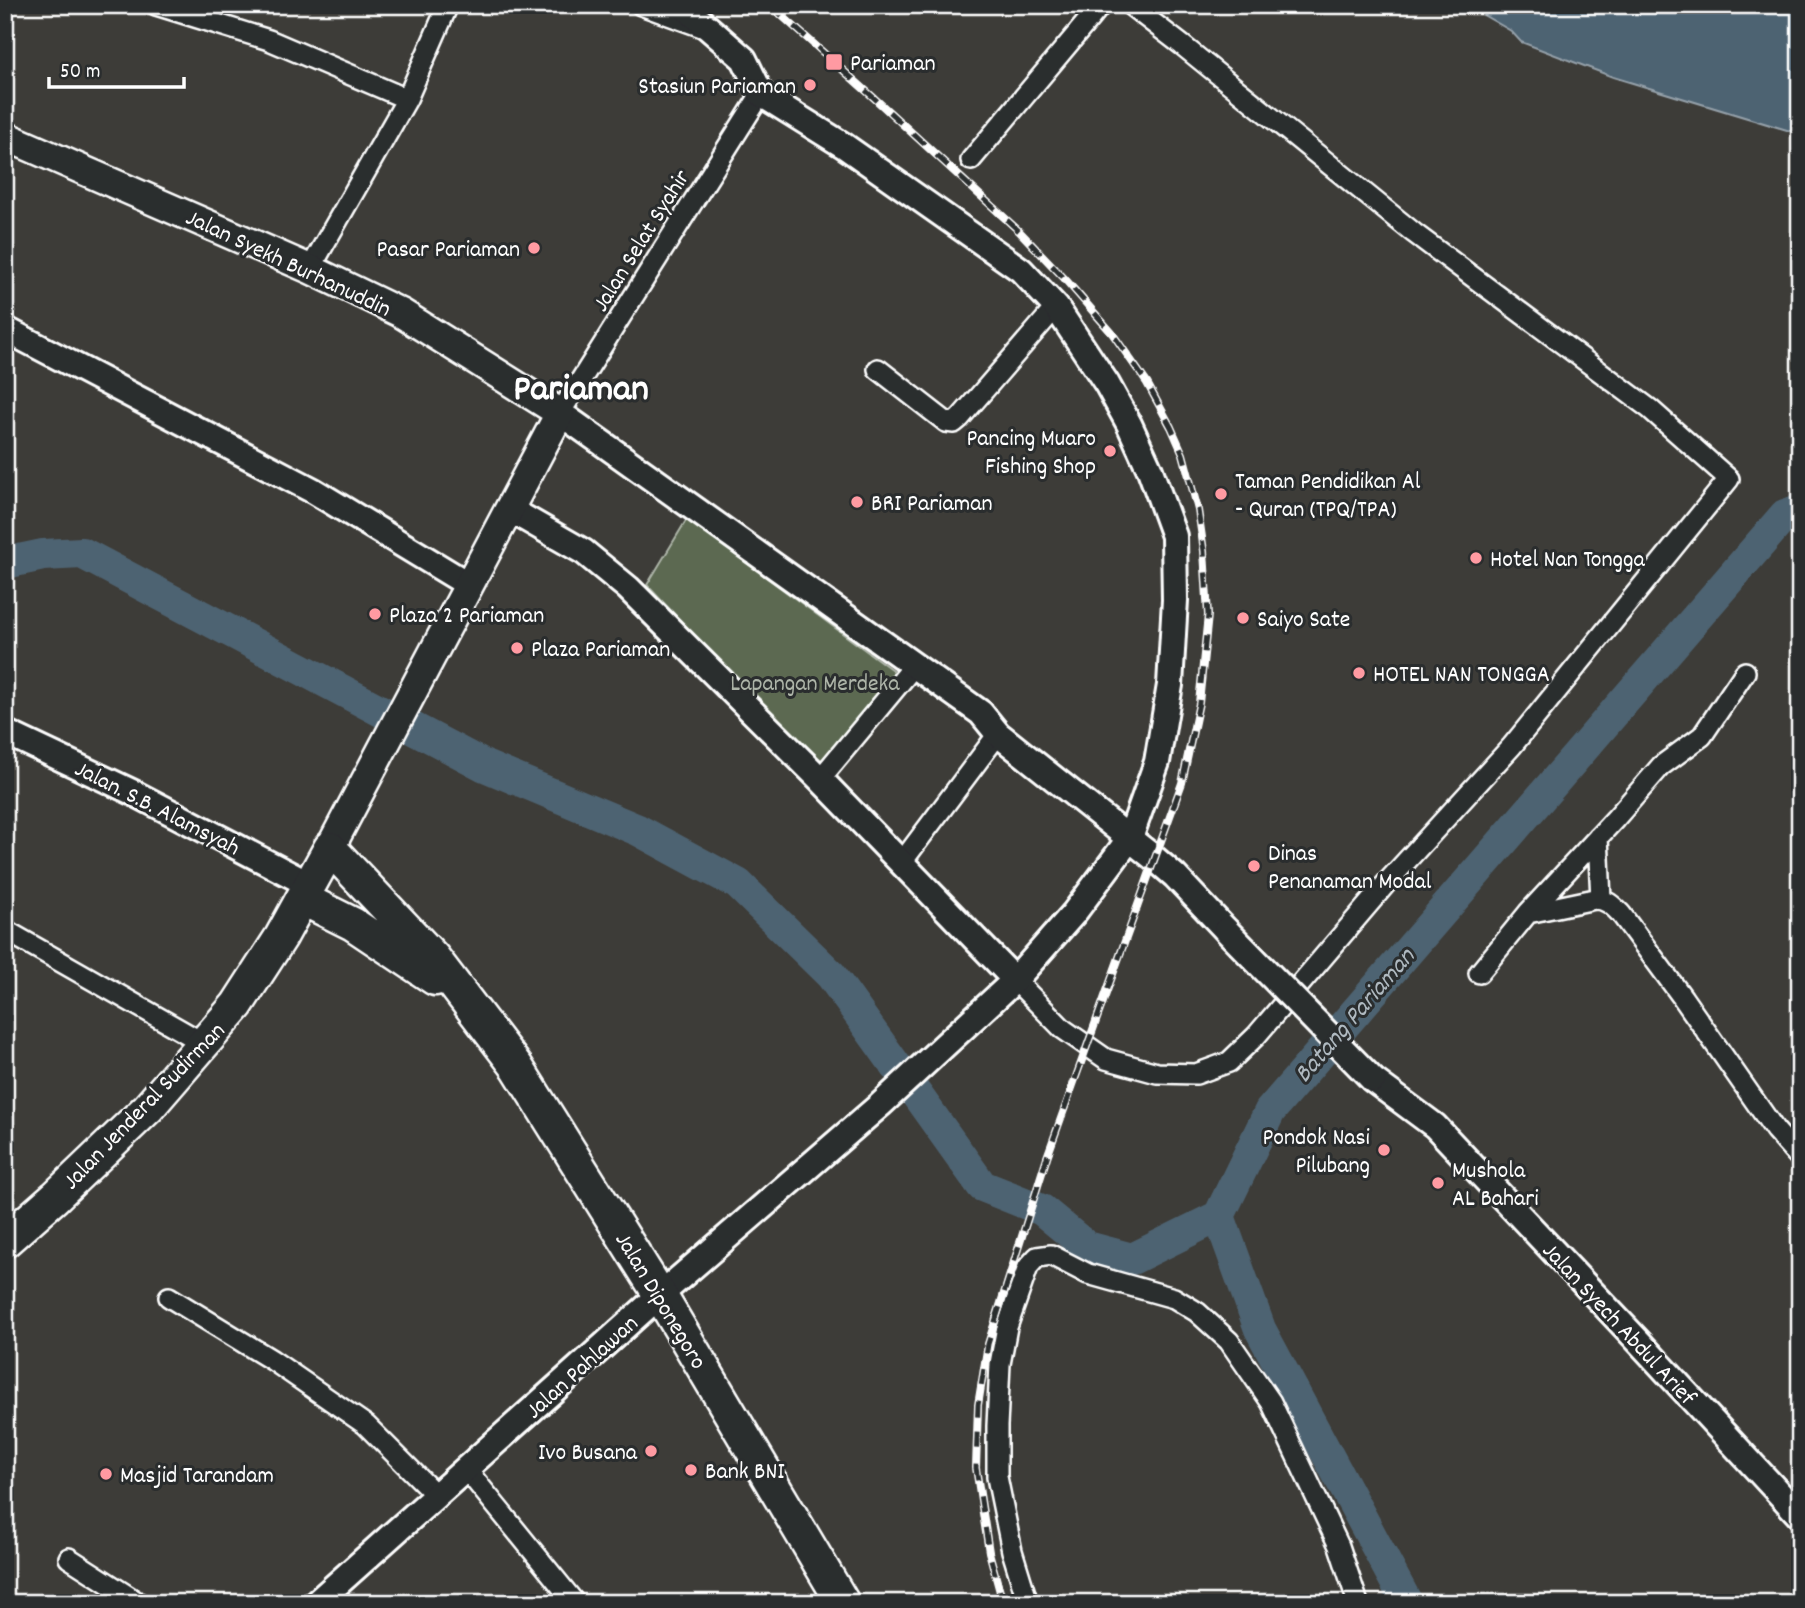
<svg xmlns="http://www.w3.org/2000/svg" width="1805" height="1608" font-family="Dekko,sans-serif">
<rect width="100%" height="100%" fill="#3d3c38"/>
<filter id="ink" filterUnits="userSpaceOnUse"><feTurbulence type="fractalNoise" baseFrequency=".0143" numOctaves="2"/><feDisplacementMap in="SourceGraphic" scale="14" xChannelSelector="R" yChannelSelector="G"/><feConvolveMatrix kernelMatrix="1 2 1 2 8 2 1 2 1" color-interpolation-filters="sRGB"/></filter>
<g filter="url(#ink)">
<path fill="#5b6951" stroke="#adb4a8" stroke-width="2" d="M687 519 895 672 820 769 647 585Z"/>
<path fill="#4e6372" stroke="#95a1aa" stroke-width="2" d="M1466 5H1800V134L1613 77 1521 42 1511 31Z"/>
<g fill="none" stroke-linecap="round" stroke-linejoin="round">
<path stroke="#4e6372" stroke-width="32" d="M5 563 43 555 82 553 485 766 638 830 738 884 831 975 982 1186 1042 1210 1087 1247 1132 1259 1219 1216
M1407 1603 1260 1329 1219 1216 1270 1111 1785 515 1800 510"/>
<defs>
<path id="minor" d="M156 5 269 40 407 99
M641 5 702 27
M971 160 1101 5
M310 269 407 99 448 5
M878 369 946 422 954 423 960 418 1056 307
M560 413 761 94
M820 779 914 666
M1598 837 1601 899
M902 862 998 734
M1528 913 1595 899C1607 899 1614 907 1621 914L1683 998 1775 1130 1800 1158
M5 930 205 1044
M1479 973 1528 913 1615 819 1661 766 1702 736 1745 672
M1015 980 1063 1029 1106 1059 1157 1073 1196 1074 1229 1062 1256 1036 1389 880 1512 746 1729 479 1650 409 1414 233 1182 45 1130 5
M169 1297 272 1360 366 1425 437 1496
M466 1469 575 1603
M69 1558 139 1603
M1028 1603 1012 1551 997 1477V1426L1000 1364 1007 1327 1028 1267 1037 1257 1051 1255 1088 1274 1174 1298 1197 1312 1229 1341 1271 1402 1339 1546 1358 1603"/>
<path id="tertiary" d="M5 329 314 491 469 585
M560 413 981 713 998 734 1154 858 1175 876 1226 930
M509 509 584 552 628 588 820 779 1015 980
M5 732 132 792 310 885
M1373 1080 1435 1126 1641 1344 1800 1516
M316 1603 660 1295 880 1105 1015 980 1074 913 1130 838 1157 762 1170 685 1175 600 1174 536 1150 470 1129 424 1107 384 1056 307 1021 270 843 145 761 94 744 59 682 5"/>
<path id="secondary" d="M5 136 310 269 401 313 560 413 330 848"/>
<path id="primary" d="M303 899 353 924 435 979
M5 1241 55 1197 148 1108 237 1005 281 937 330 848 433 957 517 1067 660 1295 843 1603"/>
</defs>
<use href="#minor" stroke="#fff" stroke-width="24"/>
<use href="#tertiary" stroke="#fff" stroke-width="30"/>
<use href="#secondary" stroke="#fff" stroke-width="33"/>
<use href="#primary" stroke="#fff" stroke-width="37"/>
<use href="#minor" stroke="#2a2d2e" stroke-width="19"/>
<use href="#tertiary" stroke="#2a2d2e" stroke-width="24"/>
<use href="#secondary" stroke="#2a2d2e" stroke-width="28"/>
<use href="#primary" stroke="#2a2d2e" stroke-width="32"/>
<defs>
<path id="rail" d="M770 5 873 97 1019 231 1064 278 1112 333 1147 383 1171 427 1183 454 1198 510 1204 551 1208 615 1199 703 1182 783 1047 1157 988 1344 978 1405 976 1468 989 1552 1003 1603"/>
</defs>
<use href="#rail" stroke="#fff" stroke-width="8"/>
<use href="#rail" stroke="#2a2d2e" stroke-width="5" stroke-dasharray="16" stroke-linecap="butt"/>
<defs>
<path id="tertiary-bridge" d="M1226 930 1373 1080"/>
</defs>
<use href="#tertiary-bridge" stroke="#fff" stroke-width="30" stroke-linecap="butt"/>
<use href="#tertiary-bridge" stroke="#2a2d2e" stroke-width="24"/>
</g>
</g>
<g fill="#ff9aa2" stroke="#2a2d2e" stroke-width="2.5">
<rect x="825" y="53" width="18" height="18" rx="3.5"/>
<circle cx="810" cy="85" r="7"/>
<circle cx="534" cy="248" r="7"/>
<circle cx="1110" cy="451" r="7"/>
<circle cx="1221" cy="494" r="7"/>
<circle cx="857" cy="502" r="7"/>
<circle cx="1476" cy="558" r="7"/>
<circle cx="375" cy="614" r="7"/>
<circle cx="1243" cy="618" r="7"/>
<circle cx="517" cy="648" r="7"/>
<circle cx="1359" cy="673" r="7"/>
<circle cx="1254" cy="866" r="7"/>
<circle cx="1384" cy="1150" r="7"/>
<circle cx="1438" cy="1183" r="7"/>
<circle cx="651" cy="1451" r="7"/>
<circle cx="691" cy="1470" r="7"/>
<circle cx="106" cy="1474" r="7"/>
</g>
<g text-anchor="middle" stroke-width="6" stroke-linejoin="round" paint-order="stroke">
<g font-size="24" fill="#fff" stroke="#2a2d2e" text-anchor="start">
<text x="850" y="70">Pariaman</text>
<text x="796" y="93" text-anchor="end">Stasiun Pariaman</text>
<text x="520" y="256" text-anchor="end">Pasar Pariaman</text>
<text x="1096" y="445" text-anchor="end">Pancing Muaro<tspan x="1096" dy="28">Fishing Shop</tspan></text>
<text x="1235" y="488">Taman Pendidikan Al<tspan x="1235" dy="28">- Quran (TPQ/TPA)</tspan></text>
<text x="871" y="510">BRI Pariaman</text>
<text x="1490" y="566">Hotel Nan Tongga</text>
<text x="389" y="622">Plaza 2 Pariaman</text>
<text x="1257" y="626">Saiyo Sate</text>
<text x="531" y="656">Plaza Pariaman</text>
<text x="1373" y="681">HOTEL NAN TONGGA</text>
<text x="1268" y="860">Dinas<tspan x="1268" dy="28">Penanaman Modal</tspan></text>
<text x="1370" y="1144" text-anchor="end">Pondok Nasi<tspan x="1370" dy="28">Pilubang</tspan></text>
<text x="1452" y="1177">Mushola<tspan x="1452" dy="28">AL Bahari</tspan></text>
<text x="637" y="1459" text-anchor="end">Ivo Busana</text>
<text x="705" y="1478">Bank BNI</text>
<text x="120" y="1482">Masjid Tarandam</text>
</g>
<g font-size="24" fill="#fff" stroke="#2a2d2e">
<text transform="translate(640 240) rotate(-58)" y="8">Jalan Selat Syahir</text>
<text transform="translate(289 262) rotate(25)" y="8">Jalan Syekh Burhanuddin</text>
<text transform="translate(158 807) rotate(27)" y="8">Jalan. S.B. Alamsyah</text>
<text transform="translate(143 1105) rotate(-46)" y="8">Jalan Jenderal Sudirman</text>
<text transform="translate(662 1300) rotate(59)" y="8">Jalan Diponegoro</text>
<text transform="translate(1620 1323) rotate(47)" y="8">Jalan Syech Abdul Arief</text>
<text transform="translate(581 1366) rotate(-42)" y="8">Jalan Pahlawan</text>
</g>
<g font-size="24" fill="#adb4a8" stroke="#2a2d2e">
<text x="815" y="690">Lapangan Merdeka</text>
</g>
<g font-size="26" font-style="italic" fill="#afb9c0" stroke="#2a2d2e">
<text transform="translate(1353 1014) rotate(-49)" y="9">Batang Pariaman</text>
</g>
<g font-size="38" font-weight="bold" fill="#fff" stroke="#2a2d2e">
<text x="581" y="399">Pariaman</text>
</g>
</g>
<rect width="1805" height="1608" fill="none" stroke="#2a2d2e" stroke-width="28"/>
<rect x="14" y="14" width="1777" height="1580" fill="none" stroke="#fff" stroke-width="2.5" filter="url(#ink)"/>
<path d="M49 77v10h135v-10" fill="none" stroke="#ffffff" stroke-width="3.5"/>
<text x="60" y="77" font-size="21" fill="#ffffff" stroke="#2a2d2e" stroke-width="5" paint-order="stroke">50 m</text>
</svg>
